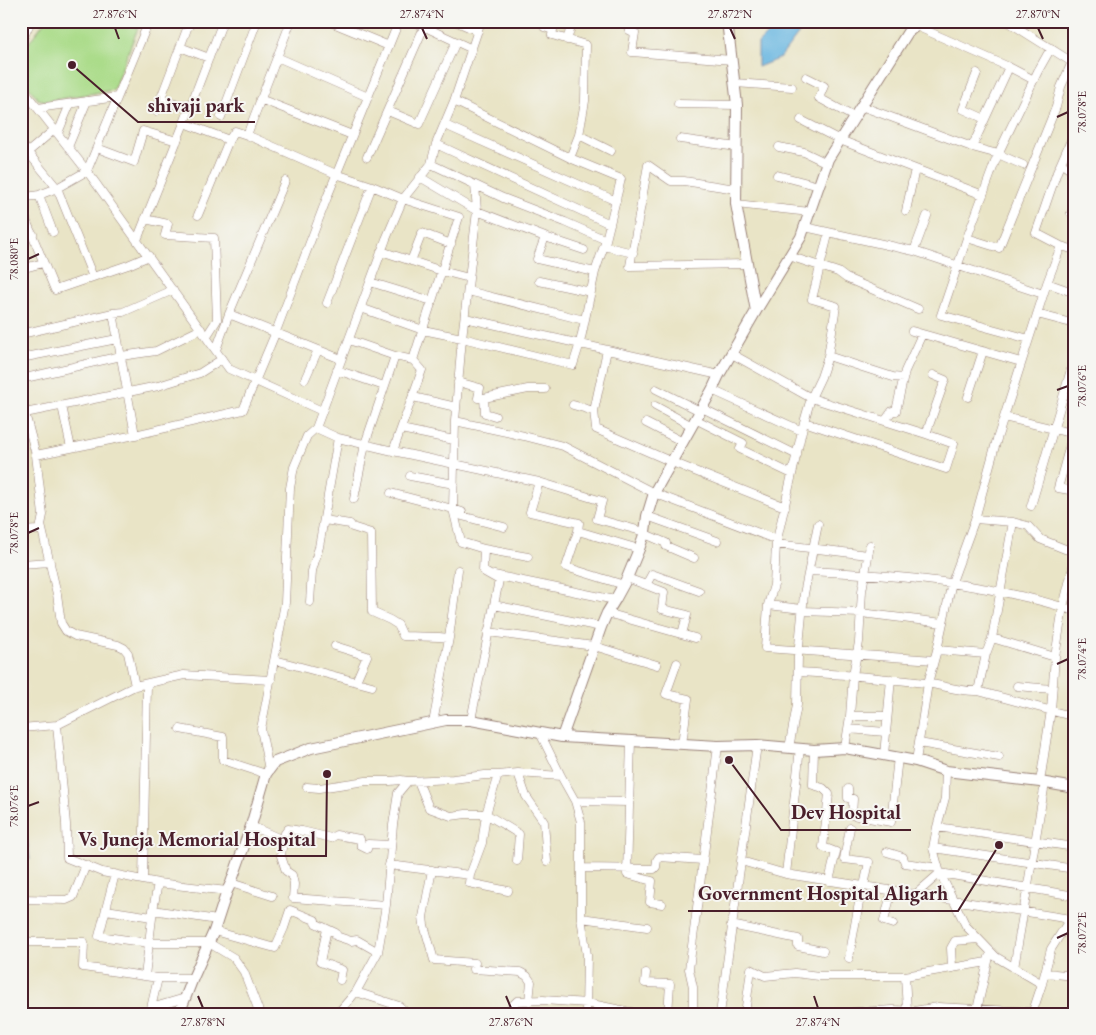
<svg xmlns="http://www.w3.org/2000/svg" width="1096" height="1035" font-family="'EB Garamond',serif">
<rect width="100%" height="100%" fill="#f6f6f2"/>
<filter id="ink" filterUnits="userSpaceOnUse"><feTurbulence type="fractalNoise" baseFrequency=".02" numOctaves="2"/><feDisplacementMap in="SourceGraphic" scale="10" xChannelSelector="R" yChannelSelector="G"/><feConvolveMatrix kernelMatrix="1 2 1 2 8 2 1 2 1" color-interpolation-filters="sRGB"/></filter>
<filter id="wash" filterUnits="userSpaceOnUse"><feTurbulence type="fractalNoise" baseFrequency=".0096" numOctaves="4" result="noise"/><feDisplacementMap in="SourceGraphic" scale="20" xChannelSelector="R" yChannelSelector="G"/><feGaussianBlur stdDeviation="1.12" result="paint"/><feColorMatrix in="noise" values="0 0 0 0 0 0 0 0 0 0 0 0 0 0 0 0 0 1.4 0 .05"/><feComposite in="paint" operator="in"/></filter>
<g filter="url(#wash)">
<rect width="100%" height="100%" fill="#e9e4c6"/>
<path fill="#abdc8a" stroke="#7a7e5a" d="M45 21H122L138 28 113 90 47 101 38 99 21 77V53Z"/>
<path fill="#66b5e0" stroke="#586a86" d="M766 21H865L851 28 805 25 780 58 758 67V43L768 33Z
M21 799 30 859H21Z"/>
</g>
<g filter="url(#ink)">
<g fill="none" stroke-linecap="round" stroke-linejoin="round">
<defs>
<path id="street" d="M176 21 189 26
M291 21 247 135 336 174 372 186 403 199 459 217 413 360
M328 21 389 46
M412 21 472 49
M455 21 478 31
M547 21 544 27 553 30 552 35 586 45 585 101 579 135 570 158
M631 21 629 30 635 33 632 52 732 60
M1007 21 1075 64
M1039 21 1040 22
M916 26 1009 67 1034 80
M567 40 573 21
M21 43 31 21
M180 47 209 58
M277 57 368 97
M977 73 963 109 985 119
M806 77 824 86 819 98 854 117
M735 83 792 87
M21 87 87 171 229 369 322 411
M161 99 189 109
M260 99 352 135
M678 104 737 105
M861 106 972 147 998 154 1023 165
M38 108 117 97
M156 111 190 21
M388 111 419 124 456 42
M221 117 257 21
M801 120 840 140 983 195
M184 123 229 140 198 215
M445 125 616 201
M1075 131 1057 172 1036 233 1061 246 1075 250
M58 133 70 104
M579 135 611 151
M680 139 737 147
M229 140 235 131 247 135
M21 144 57 188 93 277
M436 144 610 224
M68 147 87 101
M779 147 804 152 827 163
M972 147 1009 67
M97 148 134 162 143 131 177 141
M21 155 28 152 55 129
M367 157 424 27
M431 164 503 198 565 222 606 240
M1062 164 1075 173
M777 175 819 186
M420 177 477 211 545 237 537 259 595 272
M736 189 684 181H671L648 165 630 266 747 264
M39 195 53 232
M21 198 39 195 57 188 87 171 149 21
M736 204 810 212
M21 208 55 290 128 265 149 256
M906 211 915 169
M1071 213 1075 214
M927 216 914 251 1043 294
M145 219 168 224 165 235 214 238 217 320 206 337
M805 227 914 251
M21 231 23 235 33 234
M545 237 584 250
M967 238 999 248 1056 107 1061 87 1072 62
M827 239 812 299 836 306 828 356 893 377 903 378
M137 240 184 123 223 21
M604 246 633 253
M381 251 442 271 469 278
M789 256 838 272 846 278 918 309
M411 261 422 233 451 244
M21 269 43 263
M539 281 591 292
M370 282 432 301
M1047 283 1075 293
M468 291 584 320
M327 303 372 186
M361 308 423 330 462 338 573 365 580 343 595 272 606 240 621 179 570 158 454 101
M113 313 135 435
M229 314 341 359
M1037 314 1075 324
M465 318 719 375
M912 331 1021 362
M21 334 113 313 123 312 173 290
M1029 339 941 315 967 238 998 154 1038 71 1051 48
M349 340 395 356 413 360 422 370 393 451
M216 350 229 314 285 181
M732 354 811 398 926 434 954 444 946 469 804 422 811 398 821 377 828 356
M21 358 117 339
M337 370 384 386
M21 379 121 356 156 351 201 329
M305 379 318 350
M458 382 480 388 478 398H484L485 413 495 416
M656 389 700 411
M712 390 802 431
M413 397 456 407
M968 397 983 351
M21 398 36 455 43 515 41 525 38 530 21 531
M484 398 528 389H545
M573 405 594 411 596 429 672 462 785 507
M62 406 71 448
M655 406 692 426
M702 408 797 455
M594 411 607 350
M25 413 158 386 200 373 222 359
M1004 417 1075 434
M695 419 743 443 740 449 792 474
M455 421 524 436 563 446 654 493 777 540
M885 421 892 411H896L905 371 922 334
M804 422 776 544 774 585 768 605 765 648 934 660
M646 423 683 442
M401 429 454 440
M926 434 945 380 933 375
M1073 434 1058 488 1075 491
M338 438 393 451 539 482 602 501 597 519 645 532
M36 455 135 435 243 410 275 334 328 195 399 21
M410 476 454 484
M539 482 530 512 579 523 578 531 639 549
M391 493 453 509 462 512V516L504 527
M354 499 365 444 395 356
M1031 506 1075 356
M647 516 717 541
M975 519 1013 522 1028 526 1040 539 1065 549 1075 551
M324 520 350 524 352 527 371 533 372 612 390 620 398 625 403 636 439 637 449 638 433 723
M1013 522 992 638 986 654 978 691 1075 717
M41 525 57 594 61 623 66 631 75 636 118 645 124 648 128 653 135 686
M578 531 566 567 624 585
M645 534 666 543V546L694 558
M776 544 868 555
M484 549 528 557
M21 564 50 562
M809 571C898 575 989 583 1075 611
M494 575 615 600
M627 578 646 585 652 574 699 591
M646 585 664 592 662 609 687 615 682 634
M310 602 312 571 319 547 338 438 316 428
M494 605 601 627
M768 605 802 609
M802 611 861 613 943 623
M607 613 695 638
M488 632 594 646 657 665
M449 638 458 570
M992 638 1055 657
M335 646 367 656 356 681
M937 650 986 654
M275 660 372 686
M677 663 666 694 688 699 682 744
M798 672C840 674 882 678 925 683 943 685 960 692 978 691
M1017 686 1052 689
M850 716H887
M471 720 499 580 483 571 484 549 461 542 453 509 455 421 462 338 477 211 475 185
M57 725 135 686 184 675 271 680
M21 728 57 725 66 824 67 858 102 872 158 883 227 891
M180 729 223 737V760L266 774
M848 729 886 732
M540 733 561 776 575 801 581 822V918L587 955 586 1014
M631 741 627 874 652 881 650 902 662 904
M919 743 999 757
M789 748 797 705 798 656 804 594 818 524
M800 748 786 874 953 900 1070 919
M845 748 850 716 853 675 859 642 862 591 870 545
M814 750 813 785 823 788 829 794 823 847 836 852 829 881
M884 755 891 679
M916 761 928 683 937 650 952 582 975 519 997 439 1047 283 1061 246
M269 770 261 729 285 603 290 488 294 467 307 436 316 428 386 239 403 199 431 164 436 144 454 101 481 21
M946 771 945 798 937 827 933 848 940 873 966 926 996 957 1042 984
M518 773 526 796 544 822 547 861
M498 775 486 814 482 843 470 875 469 883 508 891
M418 781 429 808 451 816 466 814H486L519 834 517 861
M1040 782 1051 710 1055 657 1063 607 1075 559
M307 787 319 788 366 781H390L401 780 408 781
M848 789V798L853 799 852 815 891 822 898 757
M575 801 628 802
M251 826 283 840V836L288 829 302 831 331 838 336 835 360 839 361 846 367 849 368 844 391 845
M937 827 1075 847
M850 828 844 859 869 862 864 886
M283 840 281 856 286 871 292 875 294 884 293 898 386 905
M933 848 1075 869
M887 852 903 857 905 863 938 868
M741 861 786 874
M389 865 470 875
M581 868 654 869 656 867 657 860 659 857 703 860
M432 870 423 917 424 925 434 960 475 963 473 969 520 972 527 976 531 982 529 1001
M115 874 99 936 149 943H209L234 958 244 972 260 1014
M143 880 147 684
M231 883 272 896
M892 890 884 921 893 924
M916 894 940 873 1075 896
M21 899 66 900 73 897 86 865
M106 910 152 917
M153 910 217 920
M581 918 647 927
M731 925 798 939V946L823 951
M327 929 320 962 342 970 340 980
M214 931 275 948 284 928 290 910 315 920V923L336 933V936L351 941 357 940 378 952
M21 942H84L83 967 158 978H193
M849 958 862 886
M952 967 951 948 955 941 978 939
M1014 968 1045 783
M646 973 645 983 670 984 668 1014
M1045 973 1075 976
M145 976 153 910 158 883
M905 976 907 1010
M158 978 151 1008 185 998
M356 992 399 1006 408 1014
M337 1014 356 992 378 952 386 905 393 825 398 793 408 781 453 779 485 775H498L518 773 561 776
M508 1014 512 1006 517 1001 543 1000 587 1003 640 1014
M693 1014V987L689 969 718 746
M720 1014 757 745
M745 1014 751 969 765 976 795 973 819 976H905L987 962
M824 1014 893 1010 914 1011 938 1007 1032 1012
M976 1014 989 957
M1032 1014 1042 984 1051 949 1070 919 1075 914"/>
<path id="secondary" d="M756 311 801 237 828 159 908 32 923 21
M562 737 601 627 607 613 615 600 627 578 639 549 645 532 647 516 654 493 712 390 719 375 756 311 736 204 737 105 727 21
M179 1014 193 978 214 931 227 891 231 883 251 826 266 774 275 762 311 748 446 720H471L562 737 718 746 757 745 814 750 845 748 916 761 946 771 1040 782 1075 788"/>
</defs>
<use href="#street" stroke="#9a8278" stroke-width="9"/>
<use href="#secondary" stroke="#9a8278" stroke-width="12"/>
<use href="#street" stroke="#fff" stroke-width="8"/>
<use href="#secondary" stroke="#fff" stroke-width="10"/>
</g>
</g>
<path fill="none" stroke="#4a1f2b" stroke-width="2" d="M115 28 119 39M422 28 427 39M730 28 735 39M1038 28 1043 39M1057 117 1068 112M28 259 39 254M1057 390 1068 386M28 533 39 528M1057 664 1068 659M28 806 39 802M1057 938 1068 933M198 996 203 1008M506 996 511 1008M814 996 818 1008"/>
<path fill="none" stroke="#4a1f2b" stroke-width="2" d="M72 65L138 122H255M729 760L781 830H911M327 774L326 856H68M999 845L958 911H688"/>
<g fill="#4a1f2b" stroke="#f6f6f2" stroke-width="2">
<circle cx="72" cy="65" r="5"/>
<circle cx="729" cy="760" r="5"/>
<circle cx="327" cy="774" r="5"/>
<circle cx="999" cy="845" r="5"/>
</g>
<g font-size="20" text-anchor="middle" font-weight="bold" fill="#4a1f2b" stroke="#f6f6f2" stroke-width="4" stroke-linejoin="round" paint-order="stroke">
<text x="196" y="112">shivaji park</text>
<text x="846" y="819">Dev Hospital</text>
<text x="197" y="846">Vs Juneja Memorial Hospital</text>
<text x="823" y="900">Government Hospital Aligarh</text>
</g>
<rect width="1096" height="1035" fill="none" stroke="#f6f6f2" stroke-width="55"/>
<rect x="28" y="28" width="1040" height="980" fill="none" stroke="#4a1f2b" stroke-width="2"/>
<g font-size="12" text-anchor="middle" fill="#4a1f2b">
<text x="115" y="18">27.876°N</text>
<text x="422" y="18">27.874°N</text>
<text x="730" y="18">27.872°N</text>
<text x="1038" y="18">27.870°N</text>
<text transform="translate(1082 112) rotate(-90)" y="4">78.078°E</text>
<text transform="translate(14 259) rotate(-90)" y="4">78.080°E</text>
<text transform="translate(1082 386) rotate(-90)" y="4">78.076°E</text>
<text transform="translate(14 533) rotate(-90)" y="4">78.078°E</text>
<text transform="translate(1082 659) rotate(-90)" y="4">78.074°E</text>
<text transform="translate(14 806) rotate(-90)" y="4">78.076°E</text>
<text transform="translate(1082 933) rotate(-90)" y="4">78.072°E</text>
<text x="203" y="1026">27.878°N</text>
<text x="511" y="1026">27.876°N</text>
<text x="818" y="1026">27.874°N</text>
</g>
</svg>
